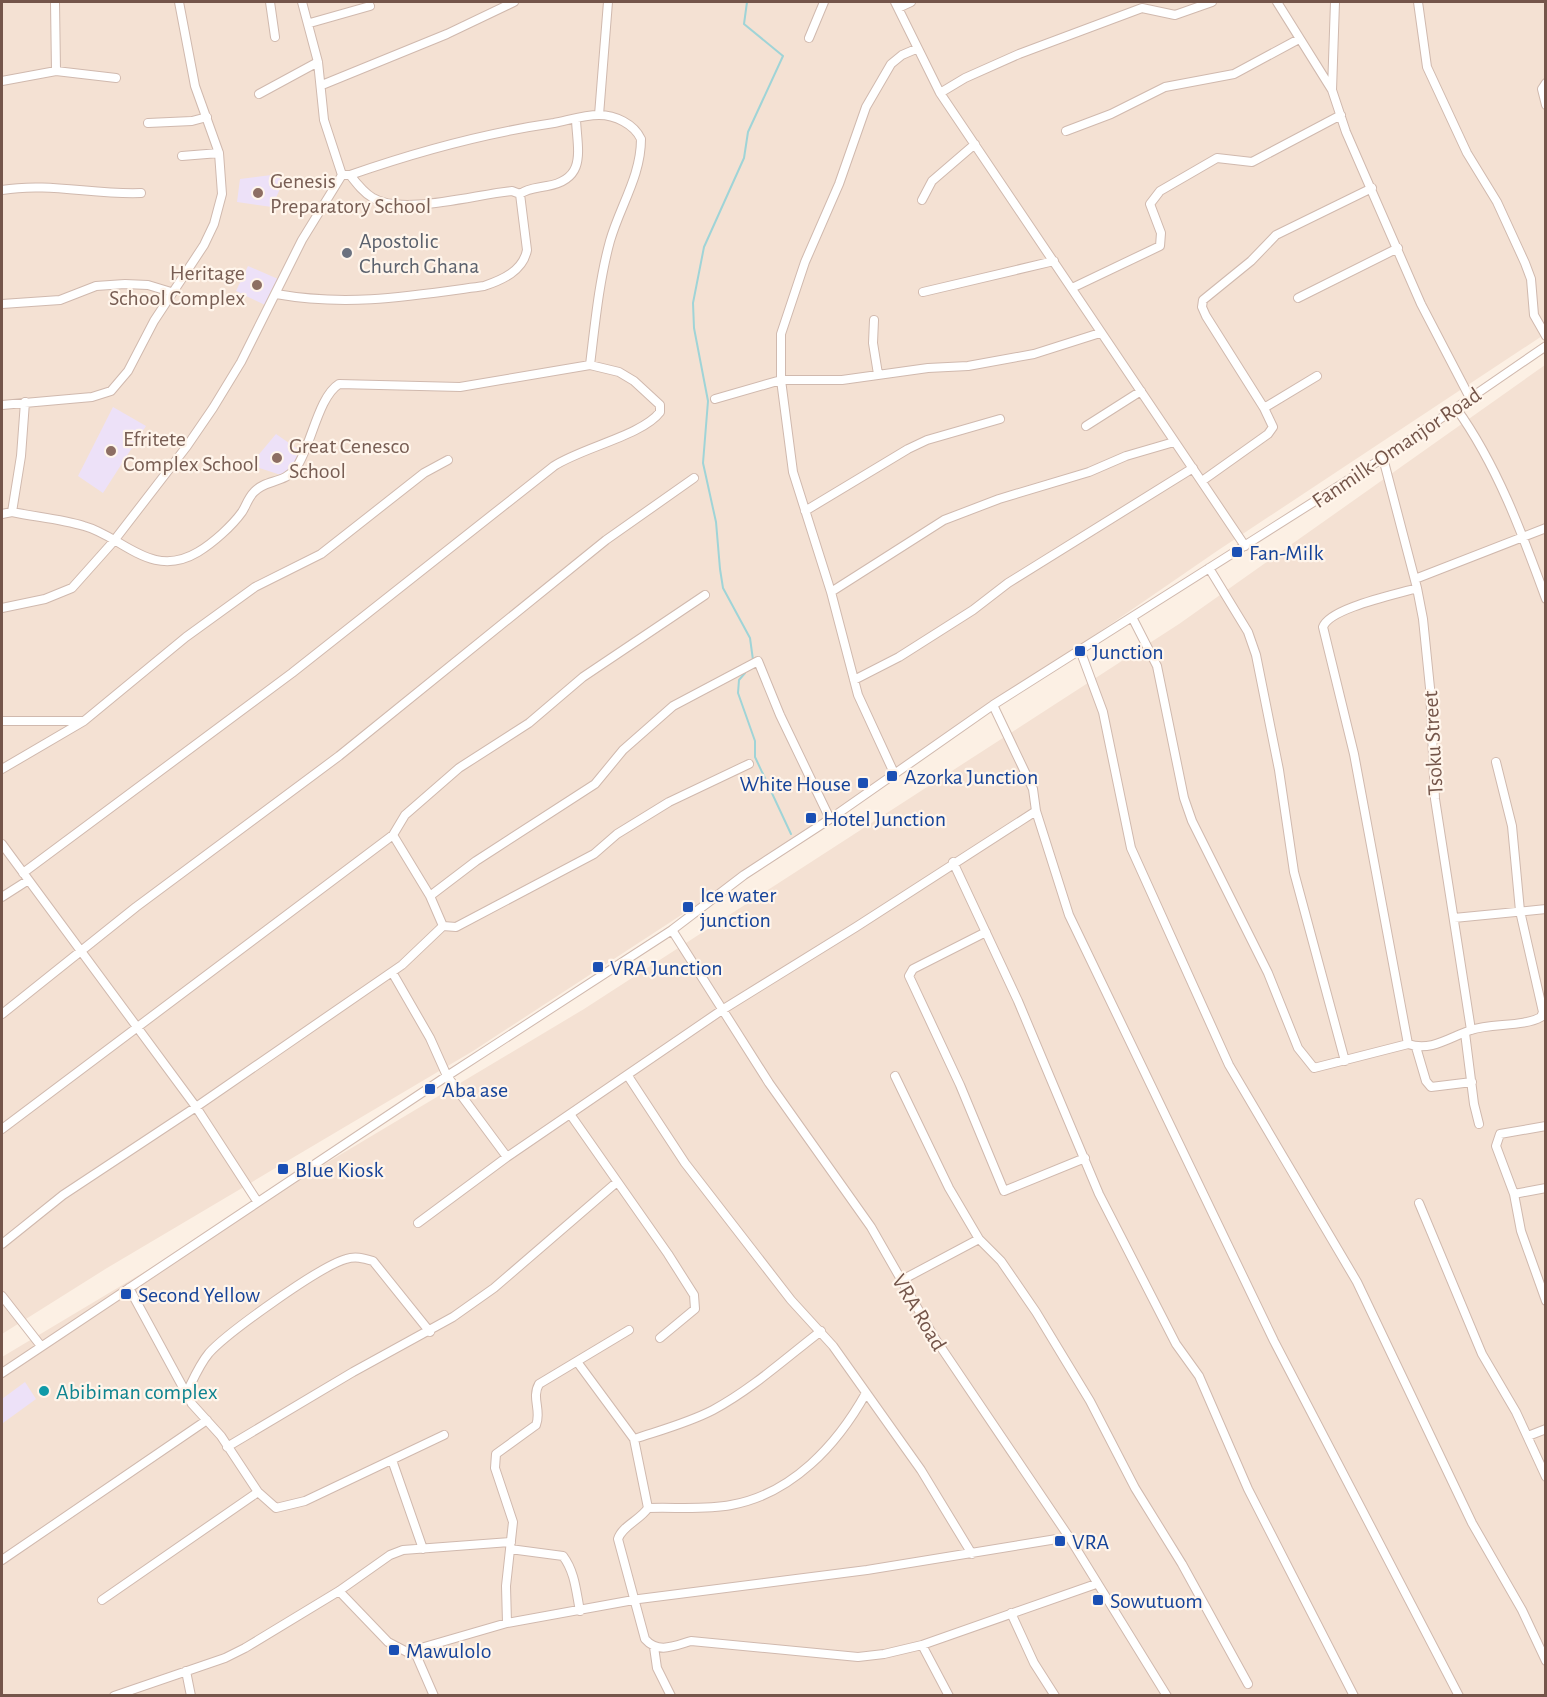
<svg xmlns="http://www.w3.org/2000/svg" width="1547" height="1697" font-family="'Alegreya Sans',sans-serif">
<rect width="100%" height="100%" fill="#fcf0e4"/>
<path fill="#f4e1d3" d="M2 2H1545V334L1217 551 804 835 473 1051 107 1268 2 1334Z
M1545 365V1695H2V1357L584 1009 1179 624Z"/>
<path fill="#ede1f8" d="M279 174 282 184 272 207 237 202 240 179Z
M248 266 278 279 265 305 236 291Z
M113 407 146 426 103 493 78 476Z
M276 434 302 452 287 477 250 465Z
M25 1382 36 1399 3 1423 2 1399Z"/>
<g fill="none" stroke-linecap="round" stroke-linejoin="round">
<path stroke="#9fd4d7" stroke-width="2" d="M747 2 744 24 783 56 748 132 744 158 704 247 693 303 694 328 708 401 703 463 716 522 720 569 723 588 750 638 753 660
M745 673 739 680 738 693 755 741V757L791 834"/>
<defs>
<path id="minor" d="M55 2 56 71
M270 2 275 37
M302 2 318 62 324 120 342 175
M895 2 940 93 1245 546
M1277 2 1332 90
M1335 2 1332 90 1346 132 1421 304 1470 398
M1418 2 1427 67 1467 153 1497 202 1525 263 1531 279 1534 315 1546 336
M898 8 911 2
M310 23 370 6
M809 38 824 2
M2 81 56 71 116 78
M1546 83 1542 89 1546 105
M322 85 447 34 514 2
M940 93 965 78 1019 54 1142 8 1175 15 1212 2
M259 94 318 62
M599 115 608 2
M148 123 192 121 207 117
M1066 131 1111 114 1165 87 1234 74 1299 39
M182 156 219 153
M350 175C357 184 364 193 373 198 402 216 477 194 512 191L520 194
M2 190C48 182 94 195 141 193
M922 200 932 181 975 144
M1072 288 1160 246 1161 233 1150 204 1160 191 1217 158 1252 162 1341 115
M923 292 1054 261
M276 294C349 307 411 296 484 286 502 280 523 271 527 250L520 194C528 188 538 188 547 186 588 179 577 149 576 119
M1298 298 1398 248
M2 304 60 300 96 286 125 284 148 285 171 292
M874 320 873 343 878 374
M715 399 781 380H842L928 368 968 366 1034 354 1100 333
M2 405 92 397 111 391 128 371 154 321 204 245 214 224 222 194 219 153 195 86 179 2
M1264 408 1317 376
M1456 408C1497 465 1522 533 1546 599
M1086 426 1141 391
M1383 458 1417 588 1423 619 1430 688 1435 799 1471 1030
M1202 481 1268 434 1273 427 1264 408 1206 316 1202 307 1203 300 1251 261 1276 235 1372 188
M805 511 908 449 927 440 1000 419
M12 512 21 456 25 402
M2 514 12 512C36 517 61 519 84 526 122 536 151 580 198 552 213 543 232 526 242 512 246 506 248 498 254 492 266 479 284 484 296 468 311 447 318 397 339 384L460 387 590 365 619 372 634 381 660 405V412C643 435 581 448 554 466L292 673 23 873
M1209 568 1248 632 1256 655 1279 770 1294 872 1345 1061
M1415 579 1546 528
M831 592 944 520 999 499 1089 472 1126 456 1174 442
M2 608 45 599 72 588 113 542 187 446 213 408 241 362 302 240 342 175H350C416 152 485 133 554 123 569 120 584 115 599 115 615 115 634 124 641 139 641 176 620 206 610 241 599 281 595 324 590 365
M1132 617 1157 666 1184 798 1192 821 1268 973 1298 1048 1314 1068 1408 1044C1431 1052 1450 1037 1471 1030 1491 1023 1524 1027 1541 1017L1543 1012 1520 911 1512 826 1496 762
M1080 650 1103 712 1131 848 1229 1065 1357 1282 1472 1523 1522 1610 1546 1661
M854 680 899 657 973 610 1008 583 1193 468
M993 705 1033 789 1036 811 1069 915 1274 1341 1459 1696
M2 721H82
M2 769 84 721 186 637 255 587 321 554 424 473 448 460
M894 773 858 695 831 592 793 472 781 380V334L805 262 839 184 866 107 891 64 902 55 916 49
M393 835 430 896 443 926
M2 844 196 1107 257 1201
M953 862 1018 1001 1099 1194 1176 1344 1199 1376 1248 1489 1354 1696
M430 896 476 861 595 784 623 750 673 706 758 661 780 715 830 819
M2 897 27 881
M1454 918 1546 909
M672 930 769 1083 871 1227 934 1337 1069 1537 1167 1696
M986 932 913 969 909 976 960 1085 1004 1191 1085 1158
M392 972 430 1038 447 1076 507 1157
M2 1014 136 907 339 756 606 540 694 478
M1465 1033 1474 1104 1479 1124
M1408 1044 1354 754 1323 627C1329 608 1398 594 1417 588
M1416 1047 1426 1081 1431 1087 1472 1082
M628 1076 685 1163 791 1300 833 1346 921 1470 972 1554
M895 1076 949 1188 979 1239 1001 1261 1036 1312 1090 1401 1135 1488 1182 1564 1248 1684
M570 1114 668 1254 694 1295 695 1309 660 1338
M1546 1126 1500 1134 1496 1146 1514 1194 1521 1231 1546 1301
M2 1129 393 835 405 815 459 768 529 723 583 677 705 595
M1514 1194 1546 1188
M1419 1203 1482 1354 1516 1412 1546 1477
M418 1223 507 1157 722 1010 856 927 1036 811
M2 1244 63 1195 196 1107 402 965 443 926 456 927 594 854 617 834 669 802 749 764
M900 1281 979 1239
M129 1288 192 1404 221 1436 258 1492 276 1508 305 1501 444 1435
M2 1296 41 1346
M578 1363 634 1439 648 1508C640 1520 622 1526 618 1539L645 1639C658 1654 674 1646 691 1641L858 1657 884 1654 922 1645 1096 1584
M2 1373 447 1076 672 930 744 875 830 819 993 705 1383 458 1546 346
M186 1394C193 1380 199 1365 209 1353 227 1333 320 1266 346 1259 355 1256 363 1258 373 1261L430 1332
M1528 1436 1546 1429
M634 1439C661 1430 688 1423 713 1410 752 1389 786 1358 821 1331
M227 1447 353 1372 453 1317 494 1288 617 1182
M392 1460 423 1549
M648 1508C675 1507 705 1510 731 1505 792 1494 837 1445 866 1393
M510 1549 563 1556C575 1572 576 1591 580 1611
M2 1560 207 1420
M339 1591 388 1642 407 1652 507 1623 639 1599 867 1570 1069 1537
M102 1600 258 1492
M1011 1613 1034 1663 1055 1696
M507 1623 506 1586 513 1522 495 1468 496 1454 536 1425C542 1411 531 1398 539 1384L629 1330
M922 1645 949 1696
M654 1647 657 1668 671 1696
M414 1650 434 1696
M186 1671 191 1696
M114 1696 225 1658 245 1648 339 1591 390 1555 403 1550 511 1542"/>
</defs>
<use href="#minor" stroke="#d0b9ae" stroke-width="10"/>
<use href="#minor" stroke="#fff" stroke-width="8"/>
</g>
<g fill="#8d6e63" stroke="#fff5eb" stroke-width="2">
<circle cx="258" cy="193" r="6"/>
<circle cx="257" cy="285" r="6"/>
<circle cx="111" cy="451" r="6"/>
<circle cx="277" cy="458" r="6"/>
</g>
<circle fill="#6b7280" stroke="#fff5eb" stroke-width="2" cx="347" cy="253" r="6"/>
<g fill="#1a4fb4" stroke="#fff5eb" stroke-width="2">
<rect x="1231" y="546" width="12" height="12" rx="3"/>
<rect x="1074" y="645" width="12" height="12" rx="3"/>
<rect x="886" y="770" width="12" height="12" rx="3"/>
<rect x="857" y="777" width="12" height="12" rx="3"/>
<rect x="805" y="812" width="12" height="12" rx="3"/>
<rect x="682" y="901" width="12" height="12" rx="3"/>
<rect x="592" y="961" width="12" height="12" rx="3"/>
<rect x="424" y="1083" width="12" height="12" rx="3"/>
<rect x="277" y="1163" width="12" height="12" rx="3"/>
<rect x="120" y="1288" width="12" height="12" rx="3"/>
<rect x="1054" y="1535" width="12" height="12" rx="3"/>
<rect x="1092" y="1594" width="12" height="12" rx="3"/>
<rect x="388" y="1644" width="12" height="12" rx="3"/>
</g>
<circle fill="#0f9aa8" stroke="#fff5eb" stroke-width="2" cx="44" cy="1391" r="6"/>
<g text-anchor="middle" stroke-width="4.5" stroke-linejoin="round" paint-order="stroke">
<g font-size="22" fill="#785e54" stroke="#fff5eb" text-anchor="start">
<text x="270" y="188">Genesis<tspan x="270" dy="25">Preparatory School</tspan></text>
<text x="245" y="280" text-anchor="end">Heritage<tspan x="245" dy="25">School Complex</tspan></text>
<text x="123" y="446">Efritete<tspan x="123" dy="25">Complex School</tspan></text>
<text x="289" y="453">Great Cenesco<tspan x="289" dy="25">School</tspan></text>
</g>
<g font-size="22" fill="#5b616d" stroke="#fff5eb" text-anchor="start">
<text x="359" y="248">Apostolic<tspan x="359" dy="25">Church Ghana</tspan></text>
</g>
<g font-size="22" fill="#74554a" stroke="#fff5eb">
<text transform="translate(1396 447) rotate(-34)" y="8">Fanmilk-Omanjor Road</text>
<text transform="translate(1432 743) rotate(-93)" y="8">Tsoku Street</text>
<text transform="translate(920 1312) rotate(59)" y="8">VRA Road</text>
</g>
<g font-size="22" fill="#164399" stroke="#fff5eb" text-anchor="start">
<text x="1249" y="560">Fan-Milk</text>
<text x="1092" y="659">Junction</text>
<text x="904" y="784">Azorka Junction</text>
<text x="851" y="791" text-anchor="end">White House</text>
<text x="823" y="826">Hotel Junction</text>
<text x="700" y="902">Ice water<tspan x="700" dy="25">junction</tspan></text>
<text x="610" y="975">VRA Junction</text>
<text x="442" y="1097">Aba ase</text>
<text x="295" y="1177">Blue Kiosk</text>
<text x="138" y="1302">Second Yellow</text>
<text x="1072" y="1549">VRA</text>
<text x="1110" y="1608">Sowutuom</text>
<text x="406" y="1658">Mawulolo</text>
</g>
<g font-size="22" fill="#0d838f" stroke="#fff5eb" text-anchor="start">
<text x="56" y="1399">Abibiman complex</text>
</g>
</g>
<rect width="1547" height="1697" fill="none" stroke="#74554a" stroke-width="6"/>
</svg>
